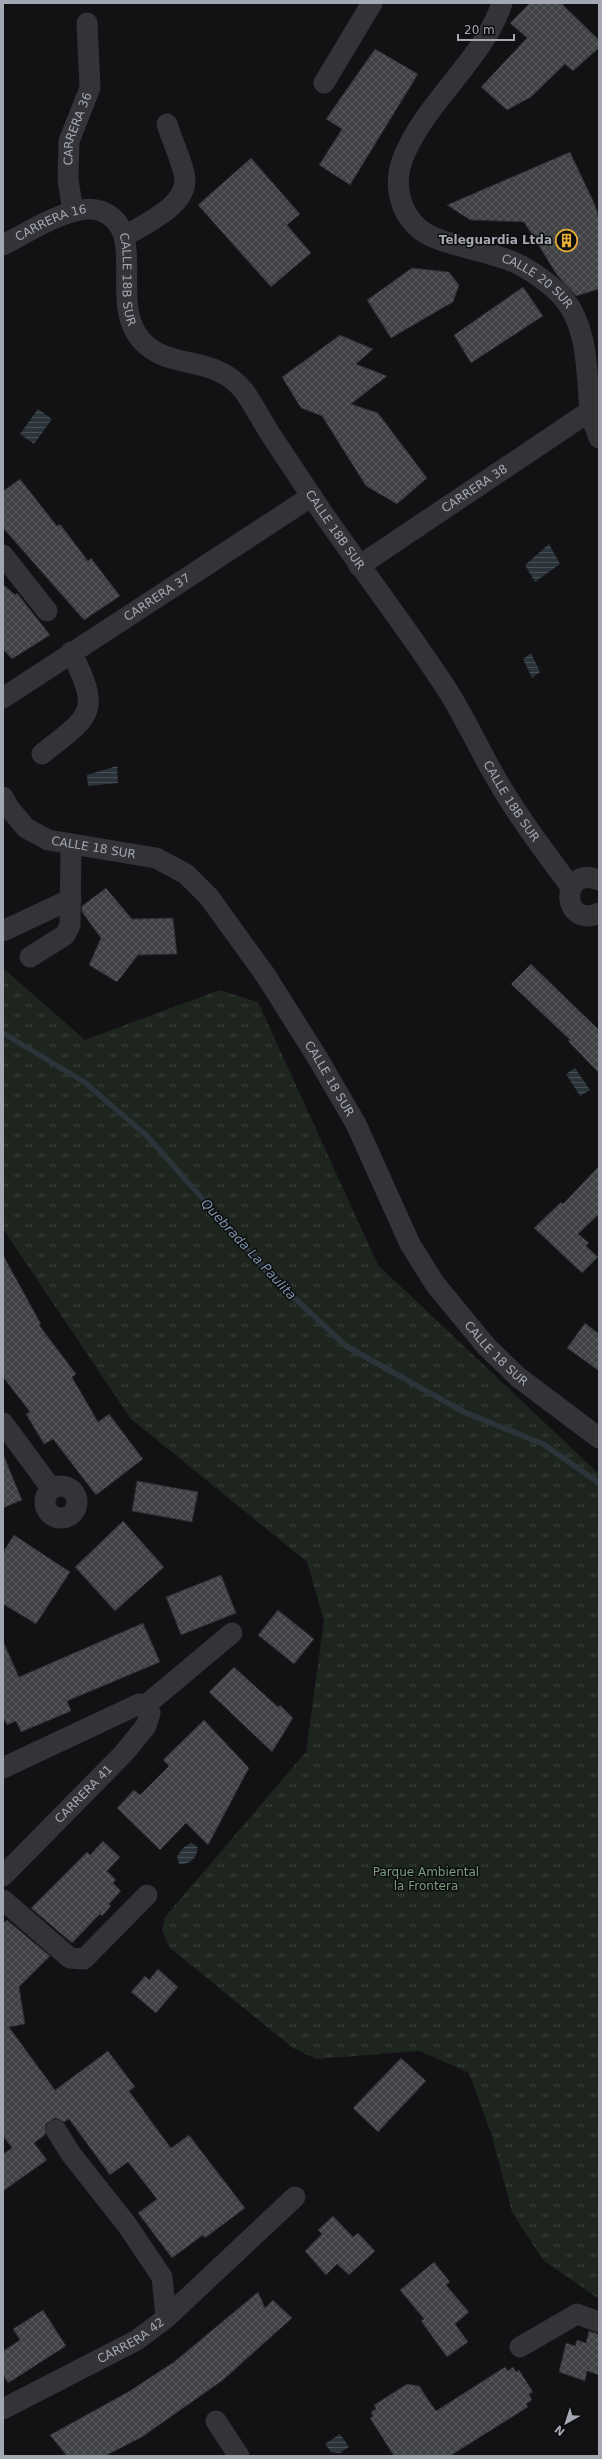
<svg xmlns="http://www.w3.org/2000/svg" width="602" height="2459" font-family="'DejaVu Sans',sans-serif">
<defs>
<pattern id="park-tufts" width="24" height="20" patternUnits="userSpaceOnUse"><rect width="24" height="20" fill="#1e251f"/><path d="M3 7l-1-3M5 7V3M7 7l1-3M15 17l-1-3M17 17v-4M19 17l1-3" fill="none" stroke="#3c423d"/></pattern>
<pattern id="water-rules" width="6" height="5" patternUnits="userSpaceOnUse"><rect width="6" height="5" fill="#2c343b"/><path d="M0 2.5h6" fill="none" stroke="#484f55"/></pattern>
<pattern id="building-cross-hatch" width="8" height="8" patternUnits="userSpaceOnUse"><rect width="8" height="8" fill="#414246"/><path d="M0 0l8 8M0 8l8-8" fill="none" stroke="#595a5e"/></pattern>
</defs>
<rect width="100%" height="100%" fill="#121113"/>
<path fill="url(#park-tufts)" d="M3 968 85 1040 219 990 258 1002 378 1265 599 1474V2299L543 2260 512 2212 492 2136 469 2073 420 2051 316 2059 293 2048 170 1948 162 1930 165 1917 306 1752 324 1620 307 1562 131 1419 3 1229Z"/>
<path fill="url(#water-rules)" d="M38 409 52 419 34 444 20 434Z
M549 544 560 564 535 582 525 565Z
M531 653 540 672 532 678 523 659Z
M117 766 118 783 88 786 87 775Z
M575 1068 590 1090 580 1096 566 1074Z
M191 1843 197 1846C199 1856 190 1866 179 1864L177 1856 184 1847Z
M340 2434 349 2447 340 2453 331 2452 325 2444Z"/>
<g fill="none" stroke-linecap="round" stroke-linejoin="round">
<path stroke="#2c343b" stroke-width="5.5" d="M3 1033 84 1082 147 1136 272 1277 346 1346 464 1412 543 1444 599 1483"/>
</g>
<path fill="url(#building-cross-hatch)" stroke="#2c2c2f" d="M530 3H561L599 40V48L573 71 565 64 531 97 507 110 481 87 527 38 510 23Z
M375 49 418 74 350 185 319 165 342 129 326 119Z
M570 152 595 205 599 218V289L576 296 557 275 524 222 470 220 447 205Z
M251 158 300 214 287 225 311 253 271 287 198 205Z
M412 268 449 272 459 285 453 302 391 338 367 300Z
M523 287 543 316 471 363 454 335Z
M340 335 373 349 356 364 387 376 351 404 378 413 427 478 397 504 366 486 322 416 301 408 282 377Z
M20 479 57 526 60 524 88 561 91 558 120 596 84 620 3 528V491Z
M3 584 15 595 17 593 50 635 12 659 3 649Z
M106 888 132 919 173 918 177 954 138 955 117 982 89 965 101 938 82 912V906Z
M531 964 599 1030V1073L568 1041 570 1040 511 984Z
M599 1166V1214L578 1234 589 1243 586 1246 598 1257 582 1273 534 1228 561 1202 563 1204Z
M3 1255 41 1324 39 1325 76 1374 72 1377 98 1422 109 1414 143 1459 96 1495 53 1439 44 1444 26 1414 30 1412 3 1377Z
M585 1323 599 1334V1371L567 1348Z
M3 1454 22 1500 3 1508Z
M137 1481 198 1492 192 1522 132 1511Z
M123 1521 164 1567 115 1611 75 1567Z
M14 1535 70 1572 36 1624 3 1604V1552Z
M221 1575 236 1613 181 1635 166 1597Z
M278 1610 314 1639 294 1664 258 1635Z
M143 1623 160 1662 67 1701 71 1711 21 1732 16 1721 7 1725 3 1717V1641L19 1677Z
M234 1667 278 1707 280 1705 293 1718 272 1752 209 1692Z
M204 1720 249 1768 208 1845 186 1823 160 1850 117 1808 134 1790 140 1795 169 1766 163 1760Z
M103 1841 120 1857 107 1871 116 1880 113 1883 121 1891 109 1904 111 1906 102 1916 100 1914 72 1943 31 1908 87 1852 90 1855Z
M7 1920 50 1956 19 1987 25 2024 9 2027 55 2090 108 2051 135 2087 129 2091 171 2148 189 2135 245 2208 205 2238 203 2235 172 2258 138 2213 157 2199 128 2162 110 2175 69 2119 64 2122 55 2118 46 2124 45 2135 34 2143 47 2160 3 2191V2154L12 2148 3 2136V1924Z
M158 1969 178 1987 156 2013 131 1992 145 1976 149 1980Z
M401 2058 426 2081 378 2132 353 2108Z
M333 2216 353 2237 358 2233 375 2251 349 2275 337 2264 326 2275 305 2251 322 2234 318 2230Z
M434 2262 450 2282 446 2285 469 2312 455 2324 468 2342 447 2357 421 2321 424 2319 400 2290Z
M258 2292 265 2308 273 2300 292 2318 223 2380 142 2437 105 2456H67L50 2435 128 2392 174 2362Z
M43 2310 66 2346 8 2383 3 2375V2351L20 2340 13 2329Z
M589 2331 599 2334V2375L587 2371 585 2381 559 2372 566 2343 575 2346 577 2340 586 2343Z
M505 2367 508 2371 513 2367 516 2372 519 2370 533 2392 529 2394 532 2400 526 2404 528 2407 450 2456H394L370 2418 373 2416 371 2412 376 2409 374 2405 407 2384 419 2386 436 2411Z"/>
<g fill="none" stroke-linecap="round" stroke-linejoin="round">
<g stroke="#333338" stroke-width="21">
<path id="s1" d="M502 3C484 59 425 102 403 158 391 190 403 225 435 238 460 248 486 251 511 261 527 267 554 286 564 299 589 329 586 373 590 409 591 419 596 429 599 438"/>
<path d="M324 83 372 3"/>
<path id="s2" d="M73 211 68 180 69 141 90 88 87 23"/>
<path d="M125 236C146 223 192 204 184 173 180 157 172 140 167 124"/>
<path id="s3" d="M3 245C27 233 75 201 101 211 150 230 107 303 142 341 170 371 215 354 244 391 253 404 261 419 269 432 286 458 303 483 320 509 362 570 408 629 448 691 466 720 480 751 497 780 519 818 545 852 571 887"/>
<path d="M3 555 47 611"/>
<path id="s4" d="M359 566 590 411"/>
<path id="s5" d="M3 698 312 496"/>
<path d="M42 754C91 715 102 713 71 652"/>
<path id="s6" d="M3 797 9 808 26 828 48 840 156 858 186 874 209 897 266 976 317 1057 356 1124 410 1244 435 1284 486 1346 518 1377 599 1438"/>
<path d="M599 880C559 864 561 930 599 913"/>
<path d="M3 931 71 899"/>
<path d="M30 957 65 935 70 925 71 845"/>
<path d="M3 1423 51 1488"/>
<circle cx="61" cy="1502" r="16"/>
<path d="M3 1768 139 1704 146 1705 232 1633"/>
<path id="s7" d="M3 1876 124 1753 146 1726 150 1713 146 1705"/>
<path d="M3 1900 70 1958 84 1959 147 1895"/>
<path d="M166 2318 295 2197"/>
<path d="M520 2347 577 2314 599 2322"/>
<path id="s8" d="M3 2409 137 2340 166 2318 162 2277 127 2225 71 2154 56 2130"/>
<path d="M216 2421 239 2456"/>
</g>
</g>
<defs>
<symbol id="building-ring" viewBox="-11 -11 22 22"><circle r="9.5" fill="#0d0d0e" stroke="#e7ad36" stroke-width="1.5"/><path d="M-4-6H4V6H1V3H-1V6H-4ZM-2.5-4.3h1.7v1.8h-1.7ZM.8-4.3h1.7v1.8H.8ZM-2.5-1h1.7V.8h-1.7ZM.8-1h1.7V.8H.8Z" fill="#e7ad36"/></symbol>
</defs>
<g fill-rule="evenodd">
<use href="#building-ring" x="554" y="228" width="25" height="25"/>
</g>
<g text-anchor="middle" stroke-width="3" stroke-linejoin="round" paint-order="stroke">
<g font-size="12" fill="#a4a8b3" stroke="#0d0d0e">
<text dy="4" stroke="none"><textPath href="#s2" startOffset="84">CARRERA 36</textPath></text>
<text dy="4" stroke="none"><textPath href="#s3" startOffset="53">CARRERA 16</textPath></text>
<text dy="4" stroke="none"><textPath href="#s3" startOffset="185">CALLE 18B SUR</textPath></text>
<text dy="4" stroke="none"><textPath href="#s1" startOffset="393">CALLE 20 SUR</textPath></text>
<text dy="4" stroke="none"><textPath href="#s4" startOffset="139">CARRERA 38</textPath></text>
<text dy="4" stroke="none"><textPath href="#s3" startOffset="532">CALLE 18B SUR</textPath></text>
<text dy="4" stroke="none"><textPath href="#s5" startOffset="184">CARRERA 37</textPath></text>
<text dy="4" stroke="none"><textPath href="#s3" startOffset="856">CALLE 18B SUR</textPath></text>
<text dy="4" stroke="none"><textPath href="#s6" startOffset="110">CALLE 18 SUR</textPath></text>
<text dy="4" stroke="none"><textPath href="#s6" startOffset="458">CALLE 18 SUR</textPath></text>
<text dy="4" stroke="none"><textPath href="#s6" startOffset="782">CALLE 18 SUR</textPath></text>
<text dy="4" stroke="none"><textPath href="#s7" startOffset="115">CARRERA 41</textPath></text>
<text dy="4" stroke="none"><textPath href="#s8" startOffset="145">CARRERA 42</textPath></text>
</g>
<g font-size="12" font-weight="bold" fill="#a4a8b3" stroke="#0d0d0e" text-anchor="end">
<text x="552" y="244">Teleguardia Ltda</text>
</g>
<g font-size="12" fill="#7b9d7e" stroke="#0d0d0e">
<text x="426" y="1876">Parque Ambiental<tspan x="426" dy="14">la Frontera</tspan></text>
</g>
<g font-size="13" font-style="italic" fill="#7c95ac" stroke="#0d0d0e">
<text transform="translate(249 1249) rotate(47)" y="5">Quebrada La Paulita</text>
</g>
</g>
<rect width="602" height="2459" fill="none" stroke="#a4a8b3" stroke-width="8"/>
<g transform="translate(566 2423) rotate(219)" stroke="#0d0d0e" stroke-width="3" paint-order="stroke">
<path d="M0-3L7 15L0 10L-7 15Z" fill="#a4a8b3"/>
<text y="-6" font-size="11" font-weight="bold" text-anchor="middle" fill="#a4a8b3">N</text>
</g>
<path d="M458 34v6h56v-6" fill="none" stroke="#a4a8b3" stroke-width="2"/>
<text x="464" y="34" font-size="12" fill="#a4a8b3" stroke="#0d0d0e" stroke-width="3" paint-order="stroke">20 m</text>
</svg>
